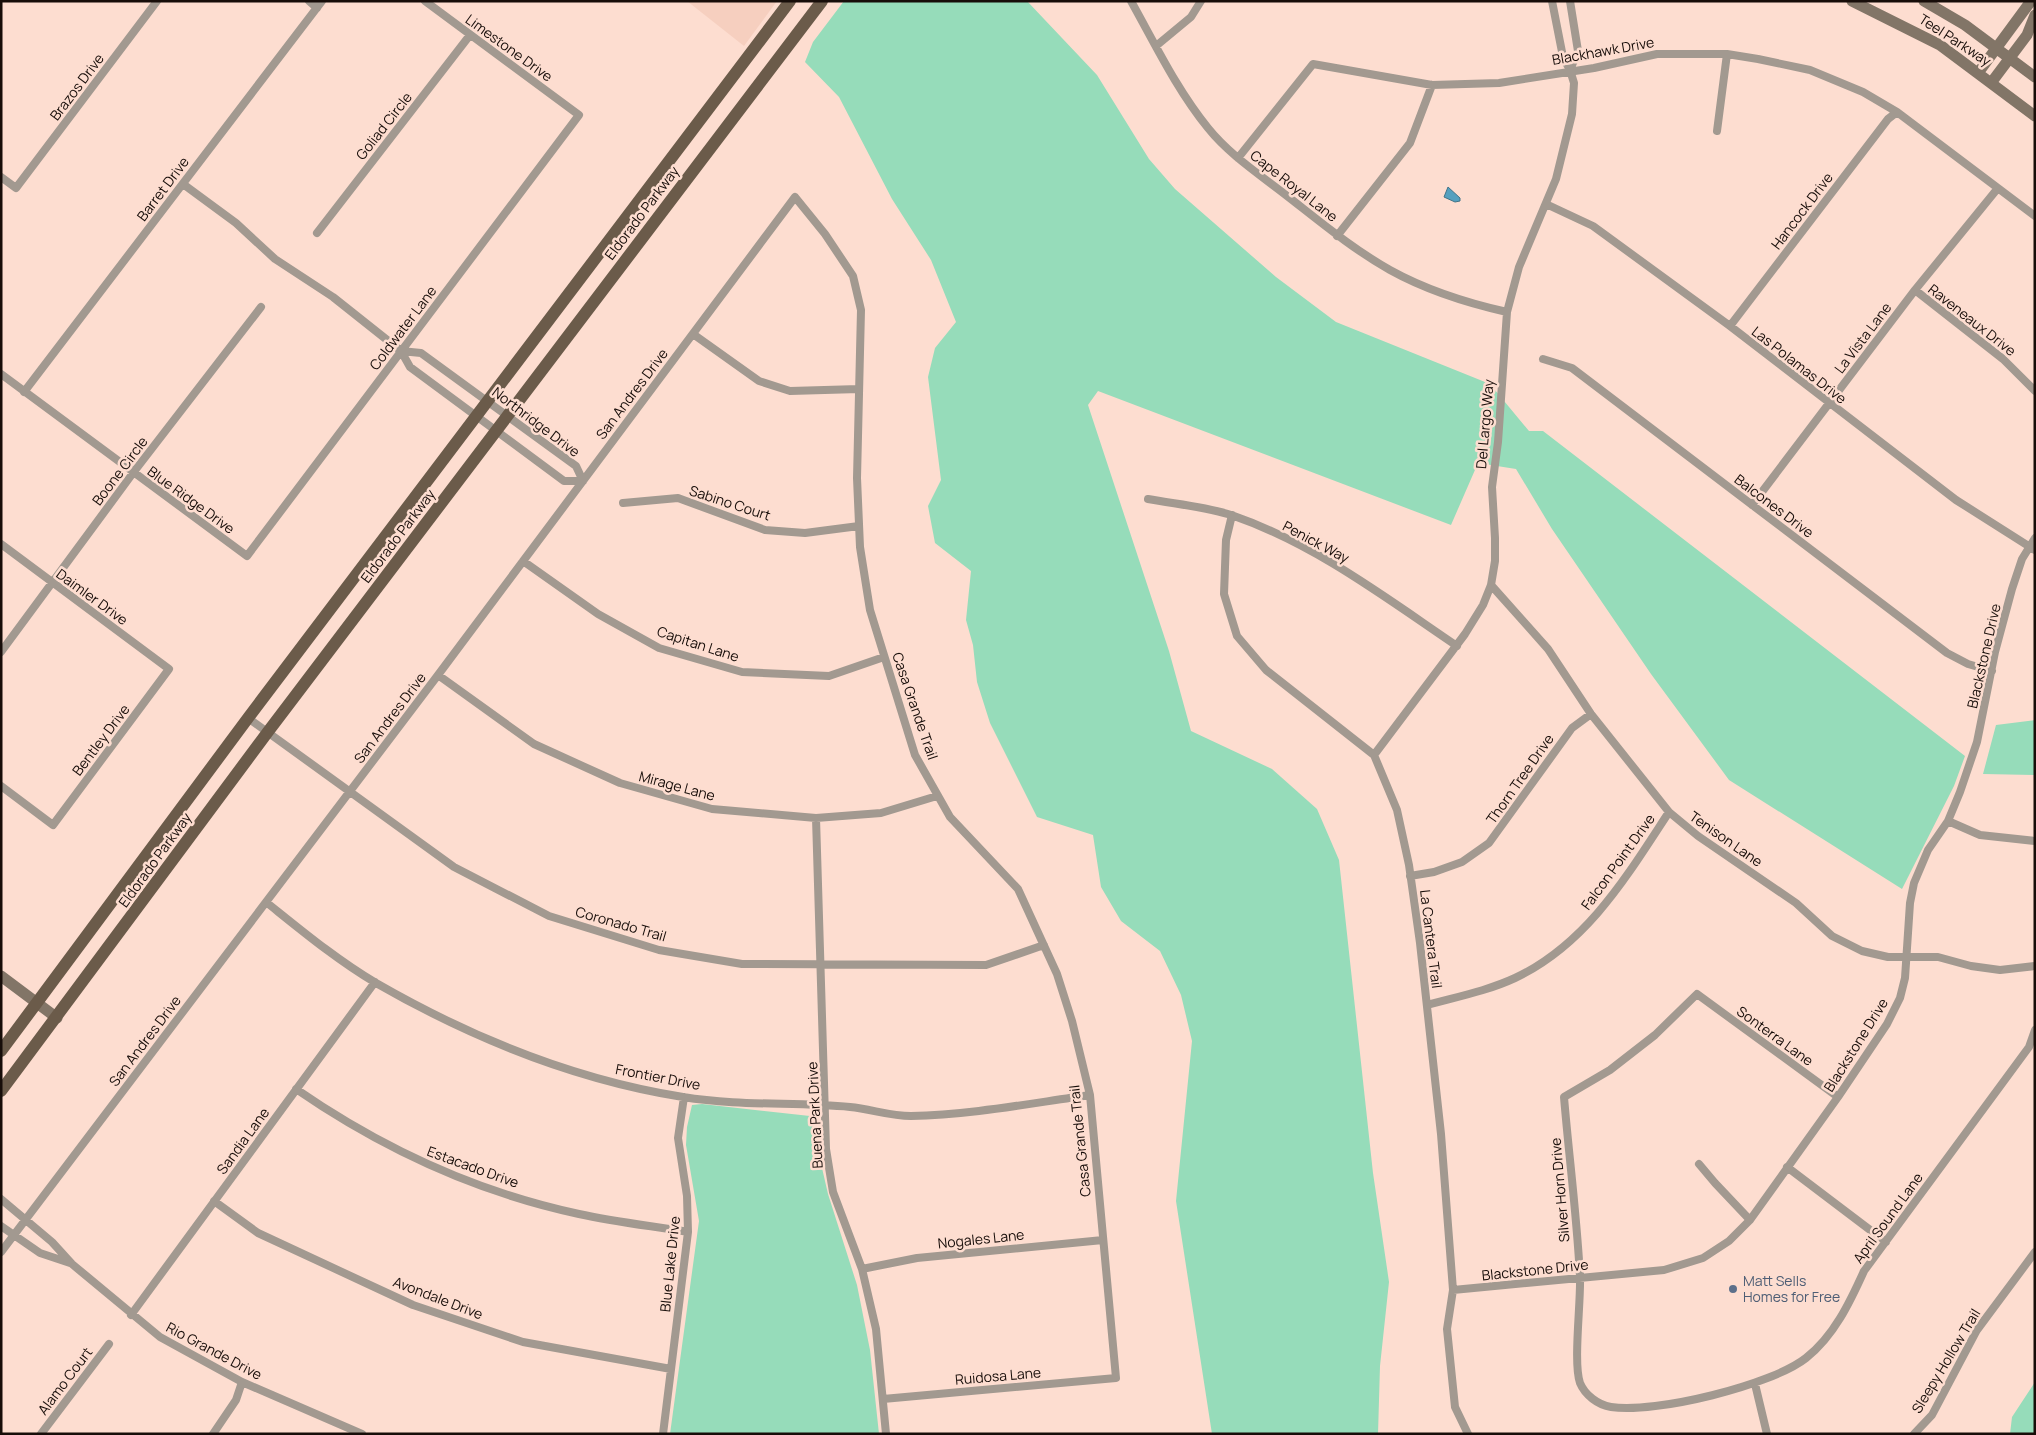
<svg xmlns="http://www.w3.org/2000/svg" width="2036" height="1435" font-family="Manrope,sans-serif">
<rect width="100%" height="100%" fill="#fdddd0"/>
<path fill="#f6cfbf" d="M687 1H777L744 46Z"/>
<path fill="#96dcba" d="M844 1H1027L1097 75 1149 159 1175 189 1276 277 1336 322 1490 384 1529 431H1543L1965 756 1954 786 1902 889 1729 780 1651 674 1552 529 1516 469 1478 463 1451 525 1098 391 1088 405 1169 651 1191 731 1272 769 1317 809 1339 860 1373 1173 1389 1282 1380 1366 1378 1434H1212L1176 1201 1192 1041 1181 995 1160 951 1121 921 1101 887 1093 835 1037 817 990 723 977 682 973 645 966 620 971 571 935 543 928 506 941 480 928 377 935 348 956 322 931 260 892 199 839 97 805 62 813 42Z
M2035 720V775L1983 774 1996 725Z
M702 1104 810 1116 828 1194 857 1285 870 1350 879 1434H670L699 1221 686 1145 687 1127 692 1105Z
M2035 1382V1434H2010L2012 1417Z"/>
<path fill="#55a0bf" stroke="#427488" d="M1448 187 1460 198V201L1455 202 1444 197Z"/>
<g fill="none" stroke-linecap="round" stroke-linejoin="round">
<path stroke="#a29990" stroke-width="8" d="M309 1 317 8
M1131 1C1155 44 1177 90 1208 128 1228 153 1256 172 1282 192 1317 219 1351 248 1390 270 1426 290 1467 303 1507 312
M1570 1 1578 51 1570 70
M1156 46 1191 17 1201 1
M1717 131 1727 54
M1238 158 1313 64 1432 85 1499 83 1594 68 1657 54H1727L1758 59 1810 70 1863 92 1897 112 2035 216
M1 177 16 188 157 1
M183 184 236 223 275 259 333 297 401 351 410 367 564 481H583L576 466 421 353 401 351
M1546 204 1593 226 1730 326 1956 500 2035 550
M317 233 470 35
M1337 236 1410 143 1432 85
M1915 290 2003 359 2035 391
M1730 326 1888 119 1897 112
M693 334 759 381 790 391 859 389
M1543 359 1572 368 1947 653 1968 664 1992 671
M1 374 247 556 579 115 425 1
M24 392 322 1
M1148 499C1174 504 1209 507 1234 516 1315 544 1386 598 1457 646
M623 503 678 498 765 530 805 533 859 526
M1752 505 1915 290 1998 188
M1232 515 1226 540 1224 594 1237 636 1266 670 1374 755 1397 810 1409 865 1420 943 1441 1134 1453 1290 1447 1329 1455 1407 1468 1434
M1 544 169 669 53 825 1 786
M523 561 598 614 659 648 742 672 829 676 884 657
M1491 585 1548 649 1591 714 1669 812 1698 836 1796 903 1832 936 1862 951 1888 957H1938L1971 966 2000 970 2035 966
M1 652 133 473 261 307
M438 675 534 744 620 783 712 809 816 818 881 813 937 796
M248 718 454 867 549 916 659 950 742 964 986 965 1044 945
M1374 755 1465 634 1483 605 1491 585 1495 561V538L1492 487 1498 442 1507 312 1519 267 1556 179 1572 114 1574 83 1570 70 1563 57 1552 1
M816 818 826 1149 833 1192 862 1269 876 1329 886 1434
M1948 821 1980 835 2035 841
M1410 876 1434 872 1462 862 1489 843 1572 728 1591 714
M266 902C301 930 337 960 376 983 470 1037 576 1080 683 1097 739 1106 795 1102 850 1107 871 1109 890 1116 911 1116 970 1115 1032 1103 1090 1095
M1427 1005C1456 997 1487 991 1515 978 1587 944 1627 876 1669 812
M296 1089C383 1149 476 1192 579 1214 615 1222 652 1226 688 1232
M1838 1097 1697 994 1655 1035 1610 1070 1564 1097C1569 1157 1577 1217 1580 1277 1581 1302 1573 1363 1580 1383 1585 1395 1598 1405 1611 1407 1655 1414 1772 1385 1806 1358 1834 1336 1850 1302 1864 1271L2029 1047 2035 1030
M1699 1164 1715 1183 1750 1220
M1787 1167 1886 1242
M1 1199 52 1242 72 1264 160 1337 242 1382 362 1434
M214 1201 258 1233 413 1305 523 1342 671 1369
M1 1226 40 1253 70 1263
M1 1252 438 675 795 197 825 234 853 276 861 310 857 478 860 547 870 610 915 755 950 817 1018 889 1057 974 1072 1021 1090 1095 1116 1378 883 1399
M862 1269 917 1258 1103 1240
M1453 1290 1664 1270 1703 1258 1729 1241 1750 1220 1838 1097 1887 1024 1900 998 1905 978 1910 903 1914 883 1928 850 1948 821 1960 792 1977 742 1995 652 2012 589 2022 559 2035 538
M131 1315 375 982
M1755 1384 1767 1434
M41 1434 109 1344
M213 1434 236 1400 242 1382
M663 1434 688 1232 687 1196 678 1138 684 1097
M1914 1434 1932 1415 1977 1330 2035 1252"/>
<path stroke="#827567" stroke-width="11" d="M1852 1 1940 45 2035 116
M1924 1 1965 25 2035 77
M1978 73 2031 1
M1991 83 2027 35 2035 15
M1 976 57 1018"/>
<path stroke="#6b5b4a" stroke-width="12" d="M1 1051 248 718 790 1
M1 1091 267 733 822 1"/>
</g>
<circle fill="#5c6f8a" stroke="#fdddd0" stroke-width="2" cx="1733" cy="1289" r="5"/>
<g text-anchor="middle" stroke-width="5" stroke-linejoin="round" paint-order="stroke">
<g font-size="14" fill="#170d09" stroke="#fdddd0">
<text transform="translate(1955 40) rotate(33)" y="5">Teel Parkway</text>
<text transform="translate(509 48) rotate(36)" y="5">Limestone Drive</text>
<text transform="translate(1603 51) rotate(-10)" y="5">Blackhawk Drive</text>
<text transform="translate(77 87) rotate(-53)" y="5">Brazos Drive</text>
<text transform="translate(384 126) rotate(-52)" y="5">Goliad Circle</text>
<text transform="translate(1294 186) rotate(38)" y="5">Cape Royal Lane</text>
<text transform="translate(163 189) rotate(-53)" y="5">Barret Drive</text>
<text transform="translate(1802 211) rotate(-53)" y="5">Hancock Drive</text>
<text transform="translate(642 213) rotate(-53)" y="5">Eldorado Parkway</text>
<text transform="translate(1972 320) rotate(38)" y="5">Raveneaux Drive</text>
<text transform="translate(403 328) rotate(-53)" y="5">Coldwater Lane</text>
<text transform="translate(1863 338) rotate(-53)" y="5">La Vista Lane</text>
<text transform="translate(1799 365) rotate(38)" y="5">Las Polamas Drive</text>
<text transform="translate(632 394) rotate(-53)" y="5">San Andres Drive</text>
<text transform="translate(536 422) rotate(37)" y="5">Northridge Drive</text>
<text transform="translate(1485 424) rotate(-85)" y="5">Del Largo Way</text>
<text transform="translate(120 471) rotate(-53)" y="5">Boone Circle</text>
<text transform="translate(191 500) rotate(36)" y="5">Blue Ridge Drive</text>
<text transform="translate(730 503) rotate(18)" y="5">Sabino Court</text>
<text transform="translate(1774 506) rotate(37)" y="5">Balcones Drive</text>
<text transform="translate(398 536) rotate(-53)" y="5">Eldorado Parkway</text>
<text transform="translate(1316 542) rotate(28)" y="5">Penick Way</text>
<text transform="translate(92 597) rotate(36)" y="5">Daimler Drive</text>
<text transform="translate(698 644) rotate(18)" y="5">Capitan Lane</text>
<text transform="translate(1984 656) rotate(-77)" y="5">Blackstone Drive</text>
<text transform="translate(915 706) rotate(71)" y="5">Casa Grande Trail</text>
<text transform="translate(390 718) rotate(-53)" y="5">San Andres Drive</text>
<text transform="translate(101 740) rotate(-53)" y="5">Bentley Drive</text>
<text transform="translate(1520 779) rotate(-55)" y="5">Thorn Tree Drive</text>
<text transform="translate(677 786) rotate(15)" y="5">Mirage Lane</text>
<text transform="translate(1726 839) rotate(35)" y="5">Tenison Lane</text>
<text transform="translate(155 860) rotate(-54)" y="5">Eldorado Parkway</text>
<text transform="translate(1618 862) rotate(-54)" y="5">Falcon Point Drive</text>
<text transform="translate(621 924) rotate(16)" y="5">Coronado Trail</text>
<text transform="translate(1431 939) rotate(83)" y="5">La Cantera Trail</text>
<text transform="translate(1775 1036) rotate(36)" y="5">Sonterra Lane</text>
<text transform="translate(145 1041) rotate(-53)" y="5">San Andres Drive</text>
<text transform="translate(1856 1045) rotate(-58)" y="5">Blackstone Drive</text>
<text transform="translate(658 1077) rotate(11)" y="5">Frontier Drive</text>
<text transform="translate(815 1115) rotate(-93)" y="5">Buena Park Drive</text>
<text transform="translate(243 1141) rotate(-54)" y="5">Sandia Lane</text>
<text transform="translate(1080 1141) rotate(-96)" y="5">Casa Grande Trail</text>
<text transform="translate(473 1167) rotate(20)" y="5">Estacado Drive</text>
<text transform="translate(1560 1190) rotate(-95)" y="5">Silver Horn Drive</text>
<text transform="translate(1888 1218) rotate(-54)" y="5">April Sound Lane</text>
<text transform="translate(981 1239) rotate(-6)" y="5">Nogales Lane</text>
<text transform="translate(670 1264) rotate(-84)" y="5">Blue Lake Drive</text>
<text transform="translate(1535 1270) rotate(-6)" y="5">Blackstone Drive</text>
<text transform="translate(438 1298) rotate(21)" y="5">Avondale Drive</text>
<text transform="translate(214 1351) rotate(28)" y="5">Rio Grande Drive</text>
<text transform="translate(1946 1361) rotate(-59)" y="5">Sleepy Hollow Trail</text>
<text transform="translate(998 1376) rotate(-5)" y="5">Ruidosa Lane</text>
<text transform="translate(65 1381) rotate(-53)" y="5">Alamo Court</text>
</g>
<g font-size="14" fill="#4e5e75" stroke="#fdddd0" text-anchor="start">
<text x="1743" y="1286">Matt Sells<tspan x="1743" dy="16">Homes for Free</tspan></text>
</g>
</g>
<rect width="2036" height="1435" fill="none" stroke="#170d09" stroke-width="5"/>
</svg>
